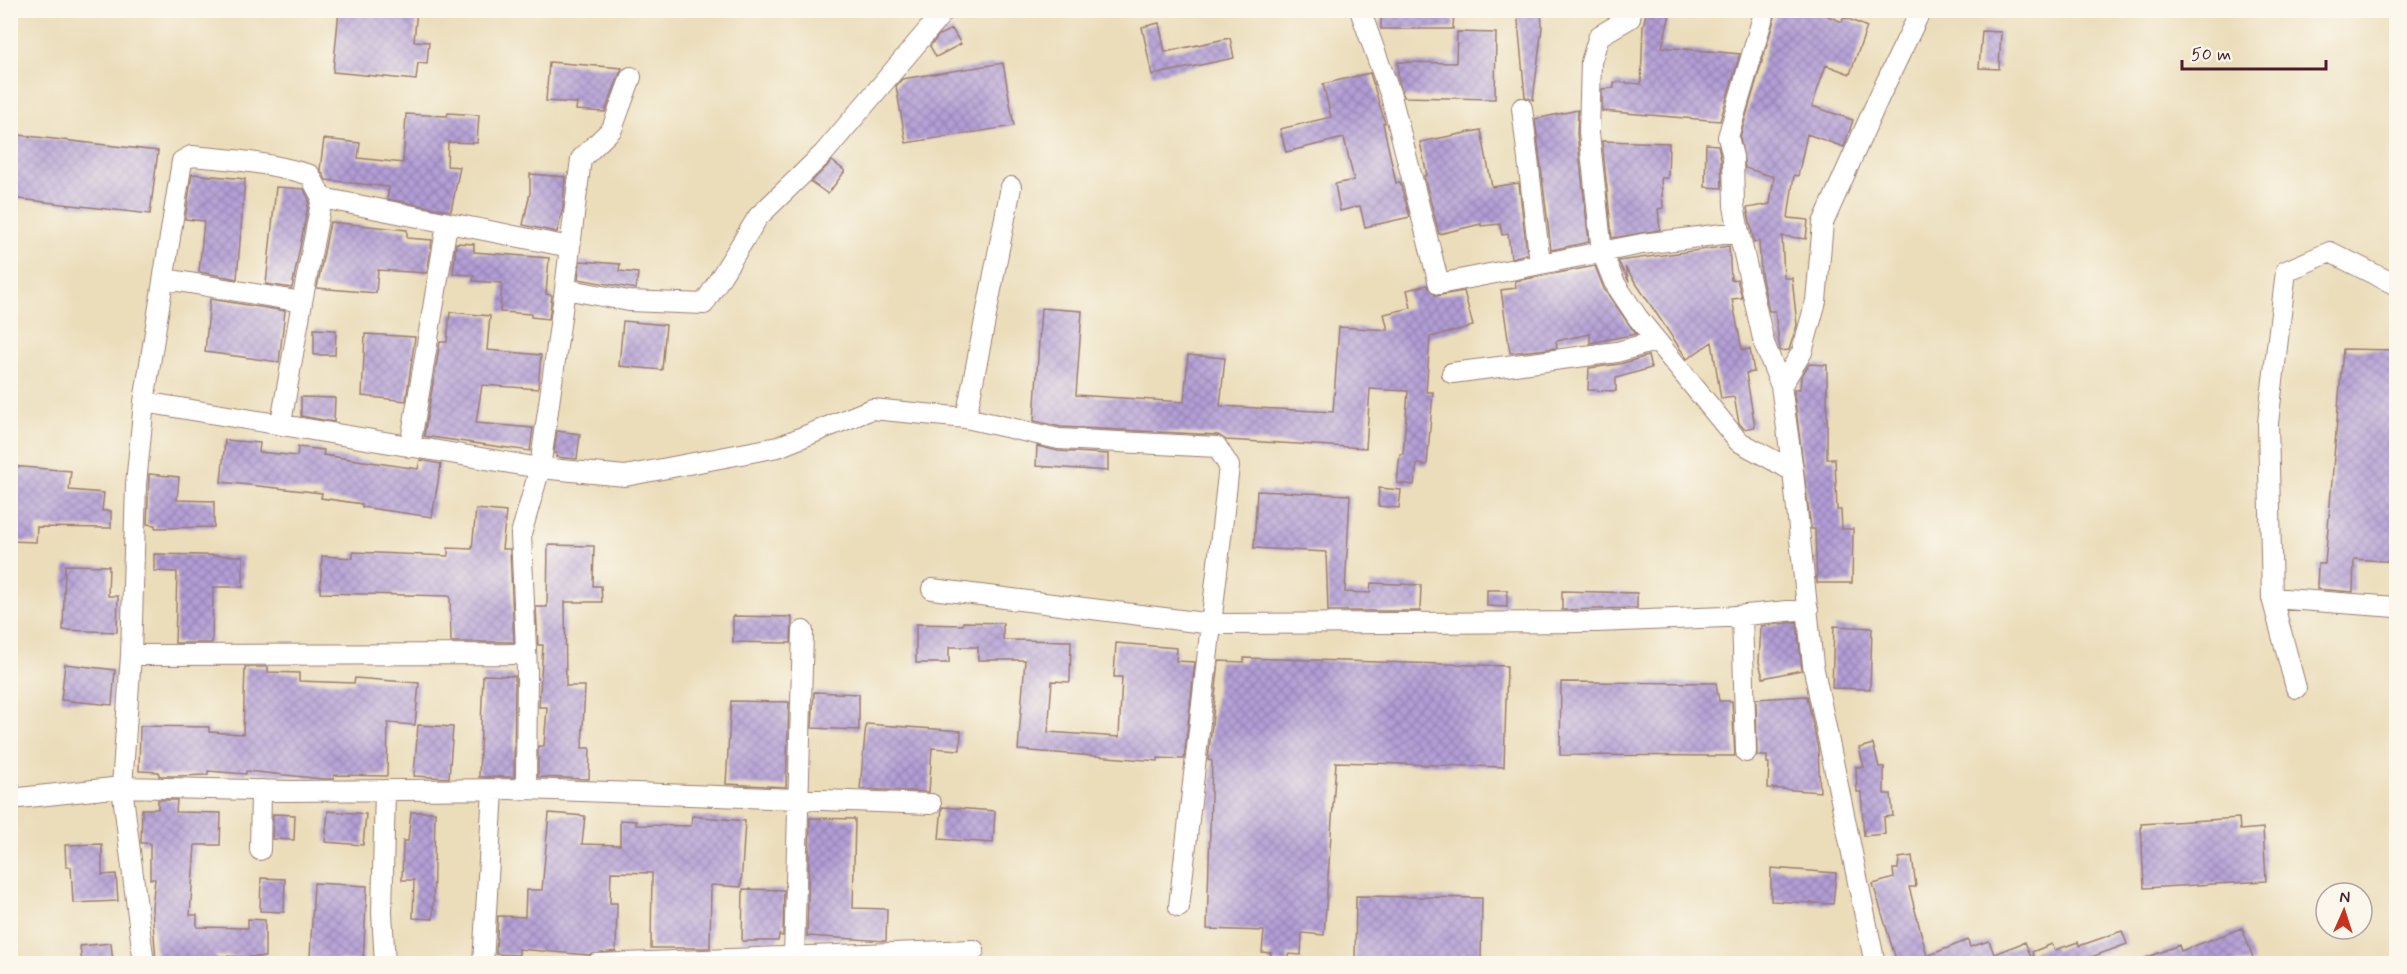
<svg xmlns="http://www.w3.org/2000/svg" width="2407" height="974" font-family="Mynerve,sans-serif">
<defs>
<pattern id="building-cross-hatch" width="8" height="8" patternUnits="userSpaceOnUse" patternTransform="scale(1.5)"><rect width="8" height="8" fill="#b29ed6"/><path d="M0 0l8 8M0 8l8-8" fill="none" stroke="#9380ae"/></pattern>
</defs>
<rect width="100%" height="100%" fill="#fbf7ec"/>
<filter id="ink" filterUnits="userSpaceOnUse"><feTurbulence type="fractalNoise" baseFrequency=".0167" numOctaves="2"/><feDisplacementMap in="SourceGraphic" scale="12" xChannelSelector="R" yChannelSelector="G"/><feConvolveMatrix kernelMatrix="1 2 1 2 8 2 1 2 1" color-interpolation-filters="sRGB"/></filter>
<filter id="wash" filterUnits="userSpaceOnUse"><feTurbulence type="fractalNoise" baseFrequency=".008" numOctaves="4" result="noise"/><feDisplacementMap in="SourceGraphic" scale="24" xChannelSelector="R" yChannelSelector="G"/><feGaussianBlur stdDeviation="1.35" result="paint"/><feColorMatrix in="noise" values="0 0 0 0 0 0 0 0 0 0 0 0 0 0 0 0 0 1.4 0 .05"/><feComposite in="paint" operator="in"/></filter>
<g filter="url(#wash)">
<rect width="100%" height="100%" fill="#ebddba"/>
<g id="blocks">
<path fill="url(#building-cross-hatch)" d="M339 10H417L414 41 429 42 427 64 418 63 416 80 333 72Z
M1381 10H1454L1453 29H1381Z
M1517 10H1541L1542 27 1533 100 1525 97Z
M1647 10H1671L1662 47 1740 54 1720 121 1602 111V89L1614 88V82L1641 84 1643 26Z
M1777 10H1815L1842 22 1844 17 1867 27 1850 74 1826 65 1812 106 1853 120 1844 147 1807 134 1798 176 1794 175 1788 218 1808 220 1806 239 1782 236 1784 278H1792L1797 325 1789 350 1780 351 1775 311H1769L1761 274 1759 241 1754 242 1747 208 1770 204 1774 177 1745 168 1740 137Z
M1159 23 1165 52 1230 38 1234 58 1152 75 1142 27Z
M952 29 961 44 936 57 930 46 939 35Z
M1982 31 2001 32 1999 69 1979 68Z
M1457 32 1496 33 1495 99 1404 97 1398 79V62L1456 63Z
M549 62 622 68 605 112 576 110 577 103 546 101Z
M1003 63 1014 126 906 143 896 86 902 79Z
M1370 73 1385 123H1383L1396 183 1400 182 1410 217 1365 227 1360 206 1340 211 1335 184 1354 180 1344 138 1286 152 1280 129 1331 117 1323 84Z
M1578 110 1577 134 1589 242 1551 250 1535 119Z
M448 113 479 115 477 143 448 142 447 166 460 167 451 211 387 199 389 187 326 180 320 169 324 139 360 143 358 158 403 163 406 114 447 116Z
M1481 130 1492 187 1519 183 1527 254 1511 258 1508 234 1502 235 1500 224 1481 226V224L1439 234 1424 176 1427 175 1420 142Z
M10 134 158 151 150 214 10 198Z
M1602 141 1669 143 1668 178H1661L1663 208 1658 209 1660 230 1612 238Z
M1706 144 1718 145 1721 159 1722 188 1705 187Z
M832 161 845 171 828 194 811 182Z
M192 174 245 179 237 279 199 272 204 221 185 219Z
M530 174 565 177 563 208 557 232 523 225 530 193Z
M276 187 304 189 309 200 292 288 266 284Z
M330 222 407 230V238L432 240 427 273 378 270 376 293 317 288Z
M456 243 474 244V252L549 258 546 294 552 295 549 319 531 317V314L500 312 502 283 473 281 474 275 453 274Z
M1729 246 1731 280 1737 279 1742 298 1732 299 1742 350 1750 349 1754 372 1746 373 1755 427 1744 429 1739 423 1734 397 1721 399 1712 342 1687 359 1625 267 1629 282 1618 261Z
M580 261 620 264 619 271 638 273 636 289 578 279Z
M1595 266 1604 289 1636 334 1590 343V334L1556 341 1557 348 1510 353 1501 290 1516 288 1515 281Z
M1427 285 1436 296 1464 291 1473 326 1430 337 1426 392H1433L1427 465 1417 464 1414 485 1397 483 1400 454H1403L1408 391 1370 389 1366 448 1226 440 1218 435 1061 427 1034 421 1041 308 1082 311 1076 395 1184 402 1188 355 1225 358 1220 406 1333 412 1339 327 1388 330 1384 314 1411 308 1407 290Z
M210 299 285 311 279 362 205 352Z
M450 312 490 316 487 350 541 355 538 389 482 385 476 423 533 428 530 451 424 436 440 342H447Z
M623 321 666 325 662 370 619 366Z
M314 329 336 330 335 355H314Z
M365 334 415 337 406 401 362 396Z
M2343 349 2397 350V562L2354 559 2353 592 2317 589 2318 564H2325Z
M1648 356 1651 368 1616 378V391L1588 390 1589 368 1620 364Z
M1809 364 1827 365V459H1835L1837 510H1841L1842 529H1853L1852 583H1817L1815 529H1811L1794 393V389H1800L1801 377Z
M301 397 335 398 334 422 301 416Z
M557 431 580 434 577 459 556 457 557 453H554Z
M225 440 260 443 259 452 297 456 298 447 324 450 323 455 418 469 420 460 441 464 432 517 362 507V504L321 498 322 493 221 482Z
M1037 446 1058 451 1108 454V471L1036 466Z
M10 466 71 471 69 490 104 493 102 511H111V528L37 527 36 542 10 541Z
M149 474 179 477 177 500 214 501V527L155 528V525L147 524Z
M1379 488 1401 490 1399 508 1378 506Z
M1257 491 1350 495 1345 592 1370 593 1371 583 1421 585 1420 611H1328L1326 552 1254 548Z
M476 509 506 512 502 549H510L514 642H451L450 596 320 593 322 556 353 558V552L448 556V548L472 549Z
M548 545 594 546 593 586H601L602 602H565L566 686H585L582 748H590L589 779 538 777V746H544L547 707H539L543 645H538L536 607H547Z
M154 554 243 556V587H213L212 643H175L177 572 154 571Z
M65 565 109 566 108 596H118L117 632 63 630Z
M1487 590H1507V607L1487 606Z
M1562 591 1637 593V608L1562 610Z
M733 616 792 617 791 643 733 642Z
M963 622 1003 623V640L1071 641 1070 682 1052 681 1048 732 1119 737 1122 677H1114L1116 643 1177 648 1176 661 1195 662 1184 759 1158 758V761L1018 750 1025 660H978V647H949V663H916V624L963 625Z
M1797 622 1802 670 1763 678 1759 662 1761 626Z
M1834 626 1872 628 1870 689 1832 688Z
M1244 658 1507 666 1504 767 1336 762 1324 935 1302 933 1301 955 1288 954V963H1270L1271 953 1262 952 1264 931 1207 929 1212 761 1208 760 1219 661 1244 662Z
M65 664 115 670 112 705 61 700Z
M245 667H268V672L299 673V681L354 683 355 678 419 683 415 725 388 723 387 776 334 775V779H323L246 771V774L208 771V775L177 776H159V772L139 771 140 726 209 727V732L243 734Z
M483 675 515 676 514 777H479Z
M1561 682 1716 683 1719 701H1732L1735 756 1560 755Z
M814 692 859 694V730L812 728Z
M1807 696 1818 749 1820 792 1768 788 1769 763H1767V756H1757L1756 699Z
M731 701 789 702 786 787 726 784Z
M866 724 961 731 960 750 932 748 929 792 860 789Z
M418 725 453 727 449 778 414 776Z
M1873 744 1879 767H1884V794H1891L1893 816 1884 817 1885 834 1864 836 1861 792H1857L1856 767H1864L1859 748Z
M158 800H177L176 812 221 813 220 845H195L190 915H197V927L248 928V919L265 920V957L216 956V963H156L152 908 155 879H150V843H141L142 809H158Z
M942 807 995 811 993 843 939 839Z
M328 811 366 814 363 845 325 842Z
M411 812H435L433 919 413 918 414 880H402L403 841H408Z
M549 813 585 816 582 844 620 845V820L636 821V825L691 826 692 816 745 821 741 887 711 885 710 948H651L652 873 611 872 610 903H617L616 951 588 955 519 949V955L496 954 498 916 525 917 526 890H542Z
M273 814 295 815 294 840 272 839Z
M810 818 855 819 853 908 887 909 886 941 807 936Z
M2239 818 2240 830 2263 828 2266 881 2144 888 2141 824Z
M102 844V875L116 874 118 901 73 903 71 867H66L65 845Z
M1912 856 1916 887H1909L1927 956 1968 940 1970 947 1989 941 1994 954 2025 942 2031 957 2014 963H1897L1873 884 1894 878 1893 869H1898L1899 858Z
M1771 868 1836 873 1833 904 1771 901Z
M261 878 285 879 284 912 260 911Z
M314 883 367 886 363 962 310 958Z
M743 889 784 890 783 936 779 935 778 941H742Z
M1356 896 1482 898 1481 963H1355Z
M2242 928 2255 963H2133L2179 945 2181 951Z
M2122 931 2127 944 2075 963H2023V961L2034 957 2032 952 2052 944 2055 950 2078 942 2079 946Z
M111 943 113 963H82L80 946Z"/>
</g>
</g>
<g filter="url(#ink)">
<use href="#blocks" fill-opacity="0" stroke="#9a7e72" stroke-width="1.5"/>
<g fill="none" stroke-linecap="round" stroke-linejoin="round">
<defs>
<path id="street" d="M1360 10 1391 96 1439 284 1642 244 1739 232
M1631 10 1630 18 1599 36 1591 62 1589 133 1602 252 1614 282 1638 318 1738 441 1793 471
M1765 10 1728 137 1733 157 1734 206 1739 232 1764 343 1781 386
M1522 108 1540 263
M570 247 581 159 612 129 631 77
M166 279 302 302 322 198
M1452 373 1617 352 1656 341
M144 402 540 468 625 476 778 447 872 409 966 418 1059 439 1217 447 1229 466 1179 907
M966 418 1011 187
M281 423 302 302
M410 447 447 224
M932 589 1212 624 1596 622 1725 617 1808 609
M2272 598 2396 607
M1742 616 1746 752
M131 655 526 654
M2296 688 2272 598 2268 423 2286 271 2330 252 2396 285
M526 789 931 804
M10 799 122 787 290 791 526 789 527 672 521 534 540 468 565 289 629 301 704 304 758 217 823 154 945 10
M260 850 261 790
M794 955 803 631
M144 964 122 787 131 655 136 484 144 402 182 161 191 156C231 159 271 163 310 175L322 198 570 247 565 289
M385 964 382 913 385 790
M483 964 493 790
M596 964 974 950
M1875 964 1813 665 1793 471 1781 386 1802 352 1816 301 1823 223 1880 95 1921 10"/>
</defs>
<use href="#street" stroke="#9a7e72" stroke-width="22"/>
<use href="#street" stroke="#fff" stroke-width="20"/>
</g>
</g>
<rect width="2407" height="974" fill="none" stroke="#fbf7ec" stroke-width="36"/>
<g transform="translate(2344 911) rotate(3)"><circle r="28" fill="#fbf7ec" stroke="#b4a19f" stroke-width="1.5"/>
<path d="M0-4.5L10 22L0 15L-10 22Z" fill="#c8321e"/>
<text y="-9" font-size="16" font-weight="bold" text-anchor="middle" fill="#4a1f2b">N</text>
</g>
<path d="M2182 60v9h144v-9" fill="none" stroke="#4a1f2b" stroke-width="3"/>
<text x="2191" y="60" font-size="18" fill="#4a1f2b" stroke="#fbf7ec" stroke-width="4.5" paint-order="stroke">50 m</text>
</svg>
